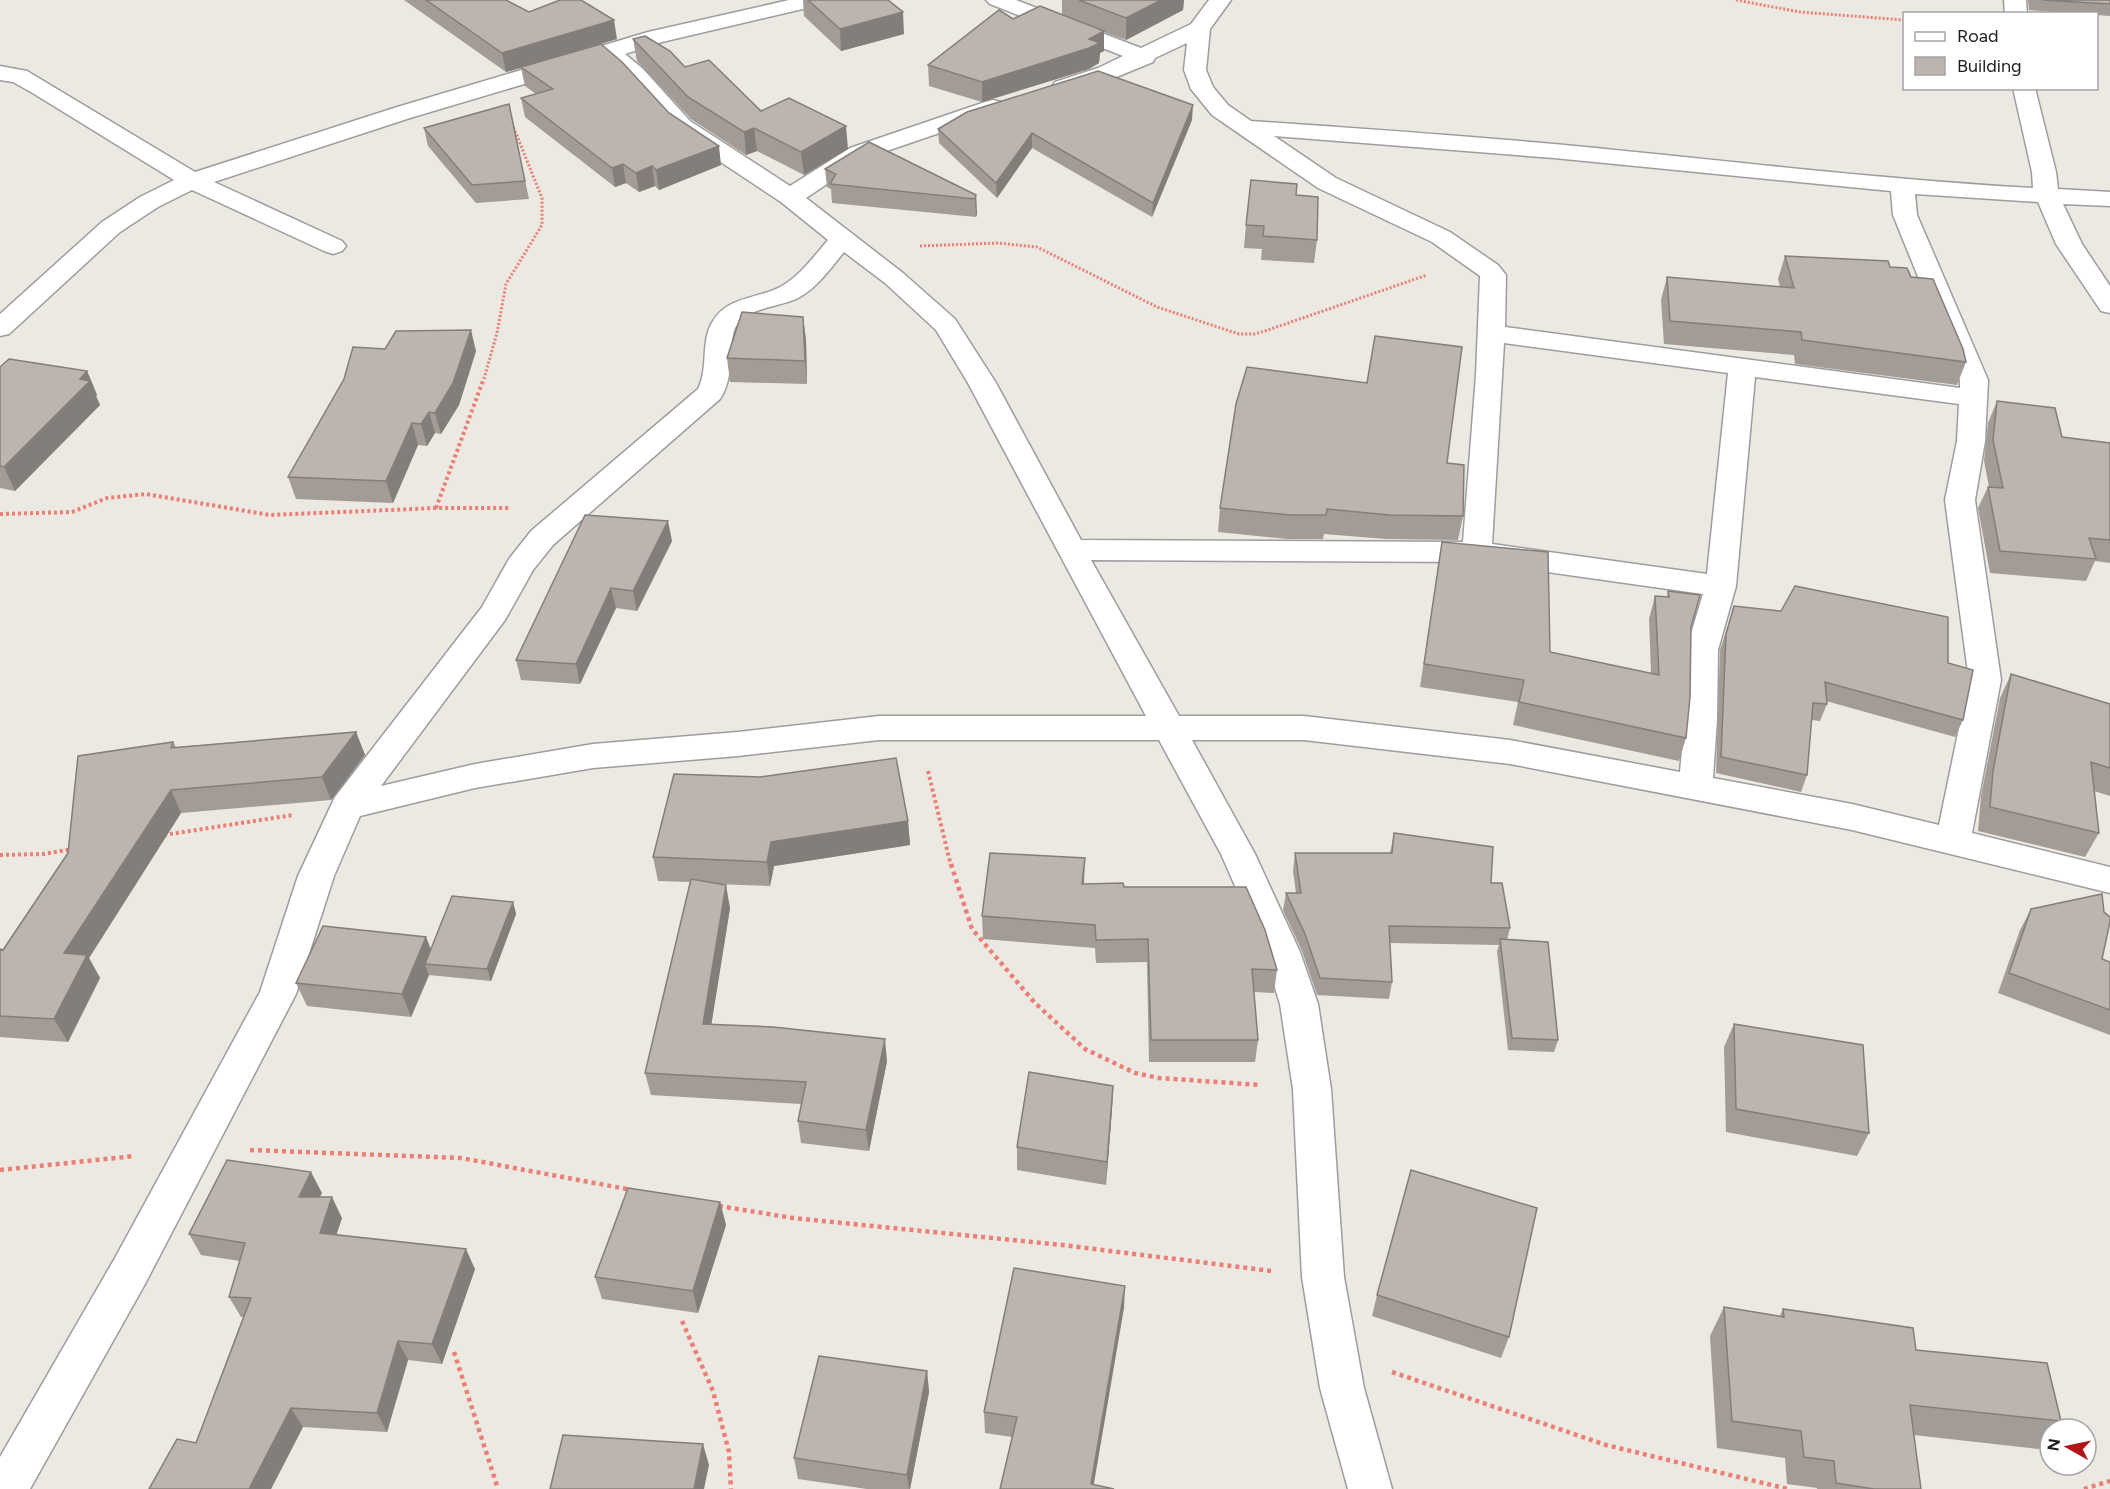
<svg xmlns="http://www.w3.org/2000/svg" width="2110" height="1489" font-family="Figtree,sans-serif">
<rect width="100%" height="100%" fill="#ece8e2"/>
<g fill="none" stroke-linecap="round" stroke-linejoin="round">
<defs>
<path id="minor" d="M789 0H828L824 4 662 42 625 54 643 69 690 121 790 186 850 148 985 102 993 100 1001 102 1004 107 1001 112 866 158 806 198 903 273 955 319 996 383 1081 540 1463 542 1476 375 1480 276 1432 242 1318 188 1212 115 1191 89 1184 70 1187 43 1155 58 1153 62 1114 78 1063 94 1055 92 1052 87 1055 82 1098 68 1123 56 990 4 986 0H1016L1141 48 1191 24 1209 0H1231L1210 29 1206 70 1213 87 1228 105 1251 121C1352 128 1453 135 1554 144 1714 159 1873 179 2033 188L2032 172 2013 88H2035L2056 172 2058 189 2110 192V206L2063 204 2082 244 2110 286V313L2101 311 2056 244 2038 202 1915 194 1917 215 1988 380 1985 441 1975 500 2001 680 1972 833 2110 867V893L1852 830 1510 764 1304 740H1192L1255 854 1300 952 1318 1004 1331 1089 1344 1277 1364 1388 1392 1489H1348L1320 1388 1302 1277 1293 1089 1280 1004 1264 952 1221 854 1159 740H879L738 756 593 768 475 788 360 816 334 876 296 994 145 1284 30 1489H0V1457L115 1258 260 992 298 876 335 797 482 607 509 559 531 531 698 389C709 367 700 341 713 321 728 296 759 299 782 286 801 275 814 256 828 240L781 202 674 131 627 79 605 60 410 118 214 182 342 241 346 246 342 251 333 254 324 251 192 190 158 207 120 232 9 334 0 336V314L102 222 140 197 174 180 31 92 13 82 0 80V66L27 71 195 172 394 108 648 32ZM1274 136 1554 158 1891 191 1893 215 1960 380V388L1505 327 1506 275 1498 265 1450 232 1336 178ZM844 252 885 283 936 330 968 383 1146 716H879L738 732 593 744 475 764 381 786 505 620 533 570 553 545 720 399C737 374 726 337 738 323 752 307 780 307 798 298 817 288 830 269 844 252ZM1504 343 1728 373 1707 574 1492 544ZM1755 377 1959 404 1957 441 1945 500 1969 680 1939 825 1852 804 1713 778 1717 720 1718 650 1736 586ZM1091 560 1477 562 1703 594 1686 650 1685 720 1680 772 1510 740 1304 716H1179Z
M2004 0H2026L2027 14H2005Z"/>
</defs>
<use href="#minor" stroke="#9d9d9d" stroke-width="3"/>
<path stroke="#ea7f75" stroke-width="3" stroke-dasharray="2 2" stroke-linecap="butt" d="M1736 0 1800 12 1904 20
M920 246 998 243 1037 247 1157 307 1239 334H1255L1268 330 1427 275
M484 379 497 333 506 284 542 225V198L513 126"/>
<path stroke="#ea7f75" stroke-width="4" stroke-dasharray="3 3" stroke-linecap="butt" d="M436 508 484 378
M0 514 72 512 107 498 146 494 270 515 436 508H510
M928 771 951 866
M164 835 293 815
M0 855 43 854 73 849"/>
<path stroke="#ea7f75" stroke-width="4.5" stroke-dasharray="4 4" stroke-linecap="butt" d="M951 864 972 929 1035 1003 1085 1049 1135 1073 1159 1078 1261 1085
M250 1150 461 1158 632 1190
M0 1170 135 1156
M719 1206 793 1218 1062 1245 1272 1271
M682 1321 713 1391 729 1452 731 1489
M454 1352 498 1489
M1392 1372 1606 1445 1788 1489
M2084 1489 2110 1481"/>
<use href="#minor" fill="#fff" fill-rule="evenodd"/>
</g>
<path fill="#a29b96" d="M404 0H506L529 12 617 39 587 48 669 113 721 165 659 190 655 186 639 192 626 183 615 187 525 117 521 98 536 94 525 86 521 68 506 72Z
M803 0H888L904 34 841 51 804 16Z
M1062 0H1184L1183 10 1126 40 1104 32V51L1100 53 1099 63 1089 69 982 102 929 86 928 65 1013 19 1062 14Z
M2028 0H2110V16L2097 15V14H2076L2029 10Z
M633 39 685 67 761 111 848 149 804 175 757 151 746 155 691 119 637 61Z
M509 104 529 199 476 203 428 146 424 128Z
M1192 120 1152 217 1032 148 997 198 939 143 938 129Z
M825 169 976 195 977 214 976 217 832 203 831 189 827 187Z
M1296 195 1317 240 1314 263 1261 260 1262 249 1244 248 1246 225Z
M1785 256 1890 267 1911 277 1966 362 1957 385 1795 364 1794 355 1664 344 1661 300 1667 277 1780 287 1778 279Z
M803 317 806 340 807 384 730 382 727 358Z
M385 349 476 351 459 405 441 434 435 433 427 446 418 445 393 503 296 499 288 477Z
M0 367 87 371 97 395 96 396 100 405 15 491 0 488Z
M1997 401 2062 437 2110 443V563L2095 561 2086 581 1990 573 1978 508 1988 487H1989L1984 461 1988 423Z
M1447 463 1463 516 1458 540 1386 539 1324 534 1323 539H1287L1218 532 1220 508Z
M672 541 637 611 616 608 580 684 521 680 516 660Z
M1442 542 1550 652 1651 673 1649 619 1655 596 1667 597 1668 591 1691 627 1686 738 1679 761 1513 725 1518 702 1420 687Z
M1734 606 1948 663 1963 720 1955 737 1826 701 1827 704 1820 721 1812 720 1807 775 1801 792 1716 773 1720 650Z
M2011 674 2110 704V796L2094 791 2099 833 2085 857 1978 831 1981 796 2000 698Z
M356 732 365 755 331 800 181 813 89 958 100 978 68 1042 0 1037V949L3 950 173 742 176 747Z
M908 821 910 845 774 866 770 886 716 884 730 908 711 1024 887 1061 869 1151 801 1143 798 1121 801 1104 651 1095 645 1073 690 882 658 881 653 857Z
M1394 833 1491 883 1510 928 1507 940 1558 1040 1554 1052 1508 1050 1497 951 1499 945 1390 943 1392 982 1389 999 1317 995 1302 951 1283 910 1286 893H1296L1293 871 1295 853H1390Z
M1084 884 1124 887 1277 970 1274 993 1254 992 1258 1040 1255 1062H1149L1147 962 1096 963 1095 948 983 939 982 916Z
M513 902 516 914 491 981 429 975 411 1017 307 1006 296 983 426 937 431 949Z
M2031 909 2102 959 2110 962V1035L1998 993 2020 930Z
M1734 1024 1869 1133 1857 1156 1726 1132 1724 1047Z
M1113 1086 1112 1109 1106 1185 1017 1170V1147Z
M322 1193 319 1197 342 1218 336 1235 475 1269 442 1364 408 1360 387 1432 303 1427 271 1489H149L196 1443 243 1317H241L229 1297 240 1261 201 1255 189 1234Z
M720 1202 726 1225 698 1313 602 1299 595 1277Z
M1377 1295 1509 1337 1501 1358 1372 1316Z
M1724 1307 1780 1316 1783 1309 1916 1350 2061 1421 2055 1429H2050V1435L2039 1449 1914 1435 1921 1489H1817V1488L1787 1484 1785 1458 1717 1448 1710 1336Z
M1124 1308 1000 1489 1012 1437 985 1433 984 1412Z
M927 1371 929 1392 910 1489H867L798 1479 794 1458Z"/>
<path fill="#847e7a" d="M1161 0H1184L1183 10 1126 40V18Z
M903 12 904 34 841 51 840 29Z
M614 20 617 39 506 72 502 53Z
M1104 31V51L1100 53 1099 63 1089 69 982 102V82L1089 39Z
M1193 105 1192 120 1152 217 1153 203Z
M846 126 848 149 804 175 801 152Z
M754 128 757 151 746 155 744 132Z
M1032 133V148L997 198 996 183Z
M719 146 721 165 659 190 656 170Z
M623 164 626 183 615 187 612 168Z
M652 166 655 186 639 192 636 173Z
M976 195 977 214 976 217 975 199Z
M803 317 806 340 807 384 805 361Z
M471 330 476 351 459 405 441 434 435 413Z
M87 371 97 395 96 396 100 405 15 491 4 467Z
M429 412 435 433 427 446 421 424Z
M412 423 418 445 393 503 386 481Z
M668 521 672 541 637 611 633 591Z
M611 588 616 608 580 684 576 664Z
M356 732 365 755 331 800 322 777Z
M171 790 181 813 89 958 100 978 68 1042 54 1019 64 953Z
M908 821 910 845 774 866 770 886 767 862 771 842Z
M1085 858 1084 881 1082 907V884Z
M726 885 730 908 708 1046 703 1024Z
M513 902 516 914 491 981 487 969Z
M426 937 435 961 425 964 429 975 411 1017 402 994Z
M885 1039 887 1061 869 1151 866 1130Z
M1113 1086 1112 1109 1106 1185 1107 1162Z
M311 1172 322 1193 310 1218 299 1197Z
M332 1197 342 1218 330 1254 320 1233Z
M720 1202 726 1225 698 1313 693 1291Z
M466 1249 475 1269 442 1364 432 1344Z
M1125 1286 1124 1308 1093 1489 1091 1484Z
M398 1341 408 1360 387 1432 377 1413Z
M927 1371 929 1392 910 1489H909L907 1475Z
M291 1408 303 1427 271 1489H249Z
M703 1444 709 1465 704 1489H694Z"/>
<path fill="#bcb4af" stroke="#847e7a" stroke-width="1.5" d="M426 0H506L529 12 560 0H581L614 20 502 53Z
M808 0H888L903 12 840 29Z
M1079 0H1161L1126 18Z
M2043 0H2110V4Z
M1040 6 1104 31 1089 39 1100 43 1089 48 982 82 928 65 999 10 1013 19Z
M645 36 670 51 685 67 709 60 761 111 789 98 846 126 801 152 754 128 744 132 688 97 633 39Z
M601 44 622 62 669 113 719 146 656 170 652 166 636 173 623 164 612 168 521 98 553 89 521 67Z
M1098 71 1193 105 1153 203 1032 133 996 183 938 129 967 112Z
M509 104 525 181 472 185 424 128Z
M869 142 976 195 975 199 830 184 836 174 825 169Z
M1251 180 1297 184 1296 195 1318 197 1317 240 1263 236 1264 226 1246 225Z
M1785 256 1888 261 1890 267 1907 268 1911 277 1933 279 1963 349 1966 362 1802 340 1801 332 1670 321 1667 277 1794 288Z
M742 312 803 317 805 361 727 358Z
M471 330 453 383 435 413 429 412 421 424 412 423 386 481 288 477 344 379 353 347 385 349 396 331Z
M1375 336 1462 347 1447 463 1464 465 1463 516 1390 515 1327 509 1326 515H1290L1220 508 1236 404 1247 367 1367 383Z
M9 359 87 371 80 379 90 381 4 467 0 466V367Z
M1997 401 2055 408 2062 437 2110 443V540L2089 538 2096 559 2000 551 1988 487 2003 488 1993 440Z
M585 515 668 521 633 591 611 588 576 664 516 660Z
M1442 542 1548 552 1550 652 1659 675 1655 596 1669 597 1668 591 1700 595 1691 627 1690 697 1686 738 1519 702 1524 680 1424 664Z
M1795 586 1948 617V663L1973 670 1963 720 1825 682 1827 704 1813 703 1807 775 1721 757 1726 634 1734 606 1781 611Z
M2011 674 2110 704V768L2091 762 2099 833 1990 807 1993 771Z
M356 732 322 777 171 790 64 953 87 955 54 1019 0 1016V949L3 950 68 853 78 756 173 742 171 748Z
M896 758 908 821 771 842 767 862 653 857 674 774 760 777Z
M1394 833 1493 847 1491 883H1502L1510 928 1389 926 1392 982 1320 978 1305 934 1286 893H1301L1295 853H1392Z
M990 853 1085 858 1082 884 1123 883 1124 887H1246L1265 930 1277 970 1252 969 1258 1040H1151L1148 939 1096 940 1095 925 982 916Z
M691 879 726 885 703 1024 773 1027 885 1039 866 1130 798 1121 806 1082 645 1073Z
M2102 894 2104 912 2110 917V922L2102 959 2110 962V1010L2009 973 2031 909Z
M452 896 513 902 487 969 425 964Z
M323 926 426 937 402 994 296 983Z
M1500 939 1548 942 1558 1040 1512 1038Z
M1734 1024 1863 1045 1869 1133 1736 1109Z
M1029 1072 1113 1086 1107 1162 1017 1147Z
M227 1160 311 1172 299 1197H332L320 1233 466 1249 432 1344 398 1341 377 1413 291 1408 249 1489H149L177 1439 196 1443 251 1298 229 1297 245 1243 189 1234Z
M1411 1170 1537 1208 1509 1337 1377 1295Z
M628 1188 720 1202 693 1291 595 1277Z
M1014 1268 1125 1286 1091 1484 1114 1489H1000L1017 1417 984 1412Z
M1724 1307 1784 1317 1783 1309 1913 1328 1916 1350 2047 1363 2061 1421 1910 1405 1921 1489H1874L1836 1483 1834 1461 1804 1457 1801 1431 1732 1421Z
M819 1356 927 1371 907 1475 794 1458Z
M563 1435 703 1444 694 1489H550Z"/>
<rect x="1903" y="12" width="195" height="78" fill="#ffffff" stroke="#a4a4a4" stroke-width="1.5"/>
<rect x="1915" y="32" width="30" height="9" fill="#ffffff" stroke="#a4a4a4" stroke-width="1.5"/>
<text x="1957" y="42" font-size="18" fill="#1c1c1c">Road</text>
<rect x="1915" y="57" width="30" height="18" fill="#bcb4af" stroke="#a4a4a4" stroke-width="1.5"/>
<text x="1957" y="72" font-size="18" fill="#1c1c1c">Building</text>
<g transform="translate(2068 1447) rotate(279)"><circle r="28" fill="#ffffff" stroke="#a4a4a4" stroke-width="1.5"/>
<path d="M0-4.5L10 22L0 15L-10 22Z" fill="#b21519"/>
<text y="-9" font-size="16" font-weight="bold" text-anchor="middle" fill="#1c1c1c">N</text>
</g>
</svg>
